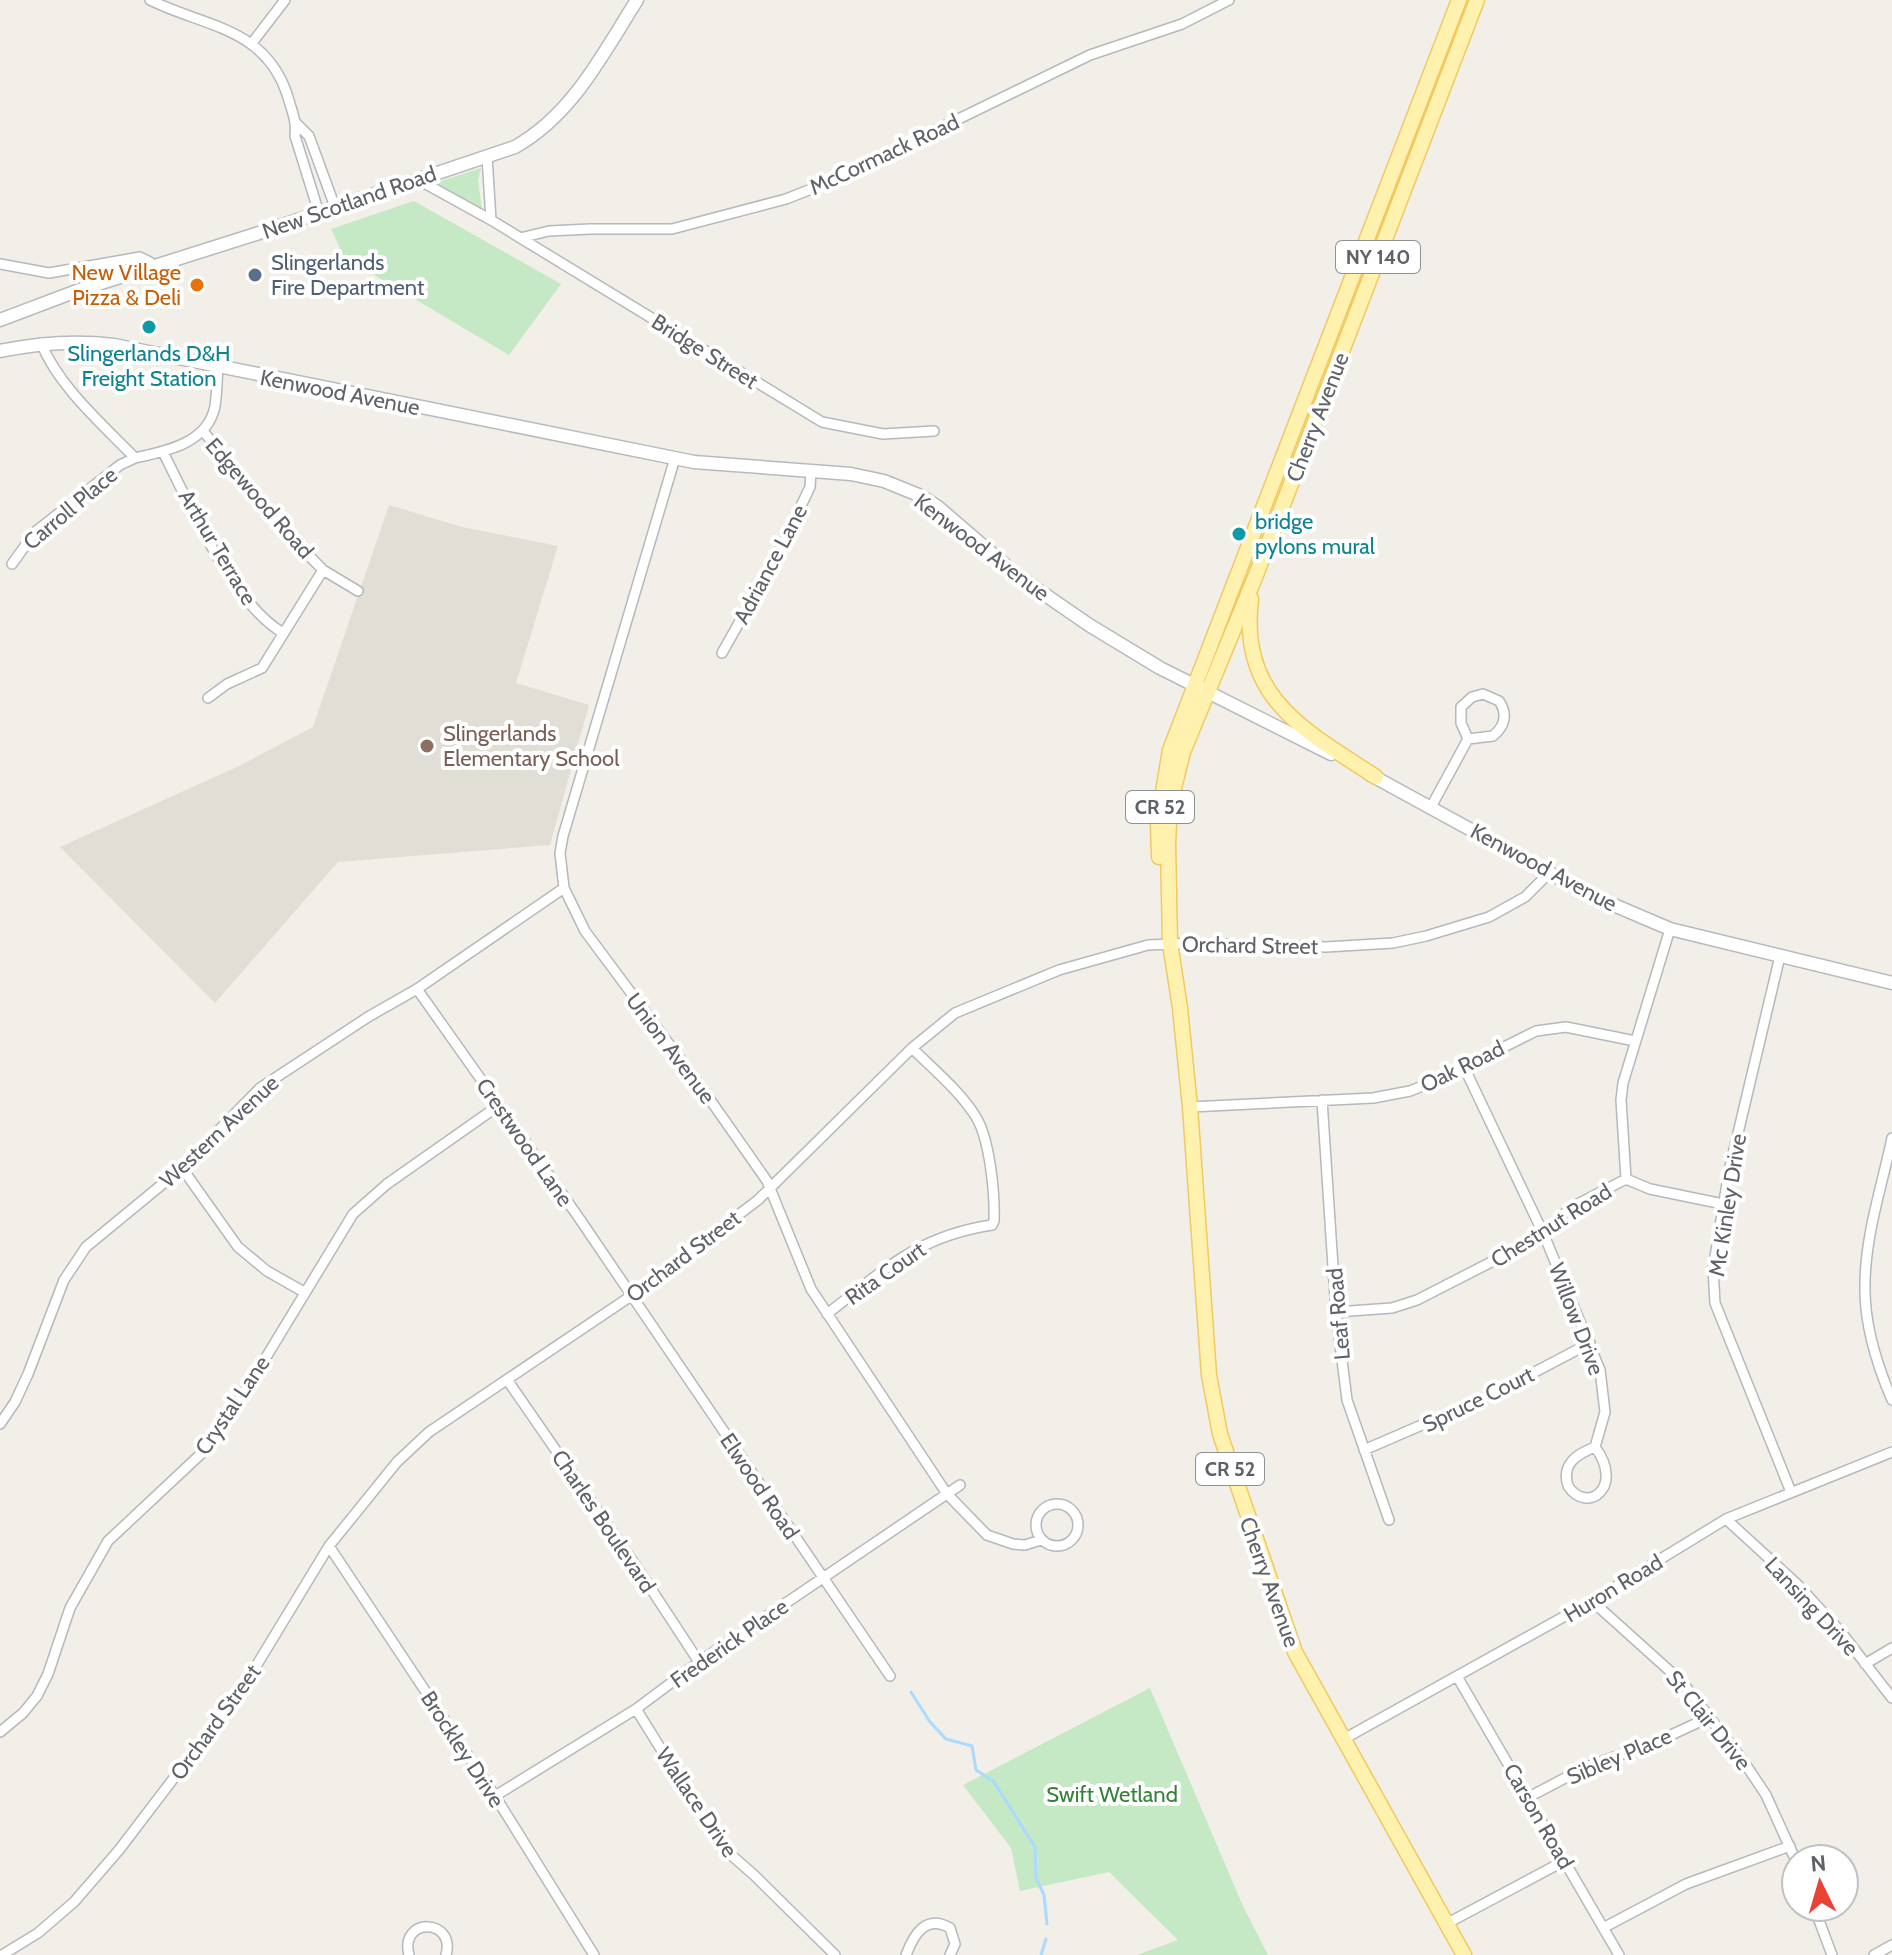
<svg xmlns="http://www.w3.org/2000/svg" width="1892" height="1955" font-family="Cabin,sans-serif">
<rect width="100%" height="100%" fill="#f1efe8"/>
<path fill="#e1ded6" d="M389 505 462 527 558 546 516 683 589 705 550 845 338 862 215 1003 60 847 239 766 313 727Z"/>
<path fill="#c5e8c5" d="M481 168 478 181 482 210 435 183Z
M414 201 561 284 509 355 344 257 331 229Z
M1150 1688 1242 1904 1268 1955H1137L1178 1940 1109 1872 1020 1891 1011 1848 963 1785Z"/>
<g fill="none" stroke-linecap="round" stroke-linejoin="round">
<path stroke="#aadaff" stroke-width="3" d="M911 1692 930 1722 946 1739 972 1746 976 1770 994 1782 1035 1847 1036 1878 1044 1895 1047 1924
M1041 1955 1046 1939"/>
<defs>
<path id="minor" d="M150 0C205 27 264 27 287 94 291 109 297 120 295 136L319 213
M252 43 285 0
M296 123 309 136 335 207
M487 156 491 220
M417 179 491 220 822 422 883 434 934 431
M520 238 549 231 590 229H672L786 199 829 182 1090 55 1182 24 1229 0
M0 264 49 273 140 257 150 262 153 266
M41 343C59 387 102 424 135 458 167 451 208 443 215 406 217 393 217 380 218 367
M203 431 286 532 323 570 358 591
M163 452C190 505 232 603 283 633
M675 458 563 836 560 853 564 888 585 931 704 1091 767 1181 811 1289 947 1494 987 1535 1013 1544 1025 1545 1041 1540
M12 564 35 532 120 465 135 458
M722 653 780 550 810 487 811 472
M1483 694 1499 701C1508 714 1505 726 1493 736L1468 739 1461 723V707L1472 697Z
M208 698 227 684 262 668 323 570
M1431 807 1468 739
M1780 956 1729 1171 1713 1269 1715 1303 1791 1492
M417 989 577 1215 890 1676
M1464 1067 1544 1235 1600 1370 1605 1412 1595 1447C1577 1454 1561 1464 1568 1486 1587 1515 1625 1487 1595 1447
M1322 1100 1336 1312 1347 1400 1389 1520
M1190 1107 1373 1098 1410 1091 1440 1079 1536 1031 1566 1027 1635 1041
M1892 1138C1882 1186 1865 1236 1865 1285 1864 1324 1877 1365 1892 1400
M182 1168 238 1247 267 1271 304 1292
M1626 1179 1621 1100 1623 1083 1670 929
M1336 1312 1392 1308 1417 1300 1544 1235 1570 1208 1626 1179 1650 1189 1723 1204
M827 1314C884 1270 918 1236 992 1225L994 1221C995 1194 990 1140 976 1117 960 1091 933 1069 912 1048
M508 1381 640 1572 699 1662
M0 1424 15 1402 28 1374 64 1280 86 1247 182 1168 260 1088 368 1017 417 989 564 888
M1364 1450 1491 1395 1590 1343
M1036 1525a21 21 0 1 1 42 0a21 21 0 1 1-42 0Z
M1726 1519 1798 1585 1841 1632 1892 1698
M329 1546 495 1796 594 1955
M1592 1601 1682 1682 1744 1762 1766 1795 1796 1861
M1865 1664 1892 1648
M1458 1678 1619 1955
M636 1709 722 1847 754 1875 835 1955
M0 1732 23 1713 37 1696 48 1674 70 1608 108 1541 203 1452 251 1382 353 1214 387 1184 498 1106
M1342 1740 1592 1601 1726 1519 1892 1452
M495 1796 636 1709 699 1662 960 1485
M1529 1797 1584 1768 1658 1741 1710 1717
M1814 1907 1832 1955
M1446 1924 1564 1861
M1603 1928 1686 1884 1790 1846
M2 1955 38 1933 74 1902 119 1850 244 1686 329 1546 397 1462 429 1432 631 1296 758 1200 912 1048 955 1013 1059 970 1148 945 1195 943 1326 947 1393 943 1426 936 1489 917 1525 897 1549 873
M409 1955C399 1917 456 1918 446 1955
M906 1955C914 1934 926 1914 950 1928L955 1944 950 1955
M1874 1955 1892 1945"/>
<path id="secondary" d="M0 320 82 289 256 234 515 147C573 114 602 55 637 0
M0 351C38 343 75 340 114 345L694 462 851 474 884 481 921 496 938 507 1018 576 1089 625 1160 668 1331 754
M1369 774 1588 894 1670 929 1892 983"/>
<path id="primary" d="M1251 599C1239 698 1304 730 1376 777
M1159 857 1158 822 1170 750 1459 0
M1464 1955 1295 1652 1220 1434 1209 1375 1190 1107 1180 1008 1170 943 1168 844 1170 804 1183 752 1256 575 1477 0"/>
</defs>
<use href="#minor" stroke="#b5b8bc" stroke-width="12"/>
<use href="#secondary" stroke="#b6babf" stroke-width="15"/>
<use href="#primary" stroke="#f2c960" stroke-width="17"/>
<use href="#minor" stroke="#fff" stroke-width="9"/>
<use href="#secondary" stroke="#fff" stroke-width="12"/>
<use href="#primary" stroke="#fff2af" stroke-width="14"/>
</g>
<circle fill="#5c6f8a" stroke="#fff" stroke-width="3" cx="255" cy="275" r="8"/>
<circle fill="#e8710a" stroke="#fff" stroke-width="3" cx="197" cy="285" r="8"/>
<g fill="#0f9aa8" stroke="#fff" stroke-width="3">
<circle cx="149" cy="327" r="8"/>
<circle cx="1239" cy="534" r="8"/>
</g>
<circle fill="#8d6e63" stroke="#fff" stroke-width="3" cx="427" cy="746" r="8"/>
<g text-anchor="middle" stroke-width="8" stroke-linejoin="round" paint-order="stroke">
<g fill="#fff" stroke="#8f9295" stroke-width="2">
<rect x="1336" y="241" width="84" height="32" rx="6"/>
<rect x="1126" y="791" width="68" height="32" rx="6"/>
<rect x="1196" y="1453" width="68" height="32" rx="6"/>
</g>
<g font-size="20" font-weight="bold" fill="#5f6368">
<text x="1378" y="264">NY 140</text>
<text x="1160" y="814">CR 52</text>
<text x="1230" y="1476">CR 52</text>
</g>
<g font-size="22" fill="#5f6368" stroke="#fff">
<text transform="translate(884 154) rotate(-25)" y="8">McCormack Road</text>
<text transform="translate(349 202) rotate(-19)" y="8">New Scotland Road</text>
<text transform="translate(705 351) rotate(32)" y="8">Bridge Street</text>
<text transform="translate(340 392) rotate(11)" y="8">Kenwood Avenue</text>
<text transform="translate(1317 417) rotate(-69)" y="8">Cherry Avenue</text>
<text transform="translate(260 498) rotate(49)" y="8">Edgewood Road</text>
<text transform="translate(70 508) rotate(-40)" y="8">Carroll Place</text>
<text transform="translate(218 547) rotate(59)" y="8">Arthur Terrace</text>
<text transform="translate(982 547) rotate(37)" y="8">Kenwood Avenue</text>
<text transform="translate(770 564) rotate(-62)" y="8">Adriance Lane</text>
<text transform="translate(1544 867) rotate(28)" y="8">Kenwood Avenue</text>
<text transform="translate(1250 945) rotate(1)" y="8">Orchard Street</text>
<text transform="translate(671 1048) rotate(53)" y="8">Union Avenue</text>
<text transform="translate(1462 1066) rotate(-26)" y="8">Oak Road</text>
<text transform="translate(219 1131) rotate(-43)" y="8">Western Avenue</text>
<text transform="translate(525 1142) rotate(55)" y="8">Crestwood Lane</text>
<text transform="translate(1727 1205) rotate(-81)" y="8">Mc Kinley Drive</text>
<text transform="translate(1551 1225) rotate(-32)" y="8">Chestnut Road</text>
<text transform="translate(683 1256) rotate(-37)" y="8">Orchard Street</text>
<text transform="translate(885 1273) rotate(-35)" y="8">Rita Court</text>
<text transform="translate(1338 1314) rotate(-95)" y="8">Leaf Road</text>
<text transform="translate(1577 1319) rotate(69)" y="8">Willow Drive</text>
<text transform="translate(1478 1399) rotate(-26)" y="8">Spruce Court</text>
<text transform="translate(232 1405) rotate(-56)" y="8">Crystal Lane</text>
<text transform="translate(760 1486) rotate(56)" y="8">Elwood Road</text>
<text transform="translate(604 1521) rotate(56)" y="8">Charles Boulevard</text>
<text transform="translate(1270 1582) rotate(70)" y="8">Cherry Avenue</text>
<text transform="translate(1613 1588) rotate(-31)" y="8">Huron Road</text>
<text transform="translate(1812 1606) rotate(47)" y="8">Lansing Drive</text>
<text transform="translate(729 1643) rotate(-35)" y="8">Frederick Place</text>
<text transform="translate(1709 1720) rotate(51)" y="8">St Clair Drive</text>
<text transform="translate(215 1722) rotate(-54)" y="8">Orchard Street</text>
<text transform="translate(463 1749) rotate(57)" y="8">Brockley Drive</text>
<text transform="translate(1619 1756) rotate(-23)" y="8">Sibley Place</text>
<text transform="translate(697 1802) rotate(56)" y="8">Wallace Drive</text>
<text transform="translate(1539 1816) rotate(60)" y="8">Carson Road</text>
</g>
<g font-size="22" fill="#4e5e75" stroke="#fff" text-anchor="start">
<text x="271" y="270">Slingerlands<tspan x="271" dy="25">Fire Department</tspan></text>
</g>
<g font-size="22" fill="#c56008" stroke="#fff" text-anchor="end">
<text x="181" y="280">New Village<tspan x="181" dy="25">Pizza &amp; Deli</tspan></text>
</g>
<g font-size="22" fill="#0d838f" stroke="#fff">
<text x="149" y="361">Slingerlands D&amp;H<tspan x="149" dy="25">Freight Station</tspan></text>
<text x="1255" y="529" text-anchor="start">bridge<tspan x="1255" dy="25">pylons mural</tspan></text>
</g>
<g font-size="22" fill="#785e54" stroke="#fff" text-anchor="start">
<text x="443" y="741">Slingerlands<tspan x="443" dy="25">Elementary School</tspan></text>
</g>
<g font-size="22" fill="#348238" stroke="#fff">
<text x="1112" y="1802">Swift Wetland</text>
</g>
</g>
<g transform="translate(1820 1883) rotate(355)"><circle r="38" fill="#ffffff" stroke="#bfc1c3" stroke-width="2"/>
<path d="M0-6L14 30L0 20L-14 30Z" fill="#ea4335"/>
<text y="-12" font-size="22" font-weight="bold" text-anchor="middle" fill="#5f6368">N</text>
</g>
</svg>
